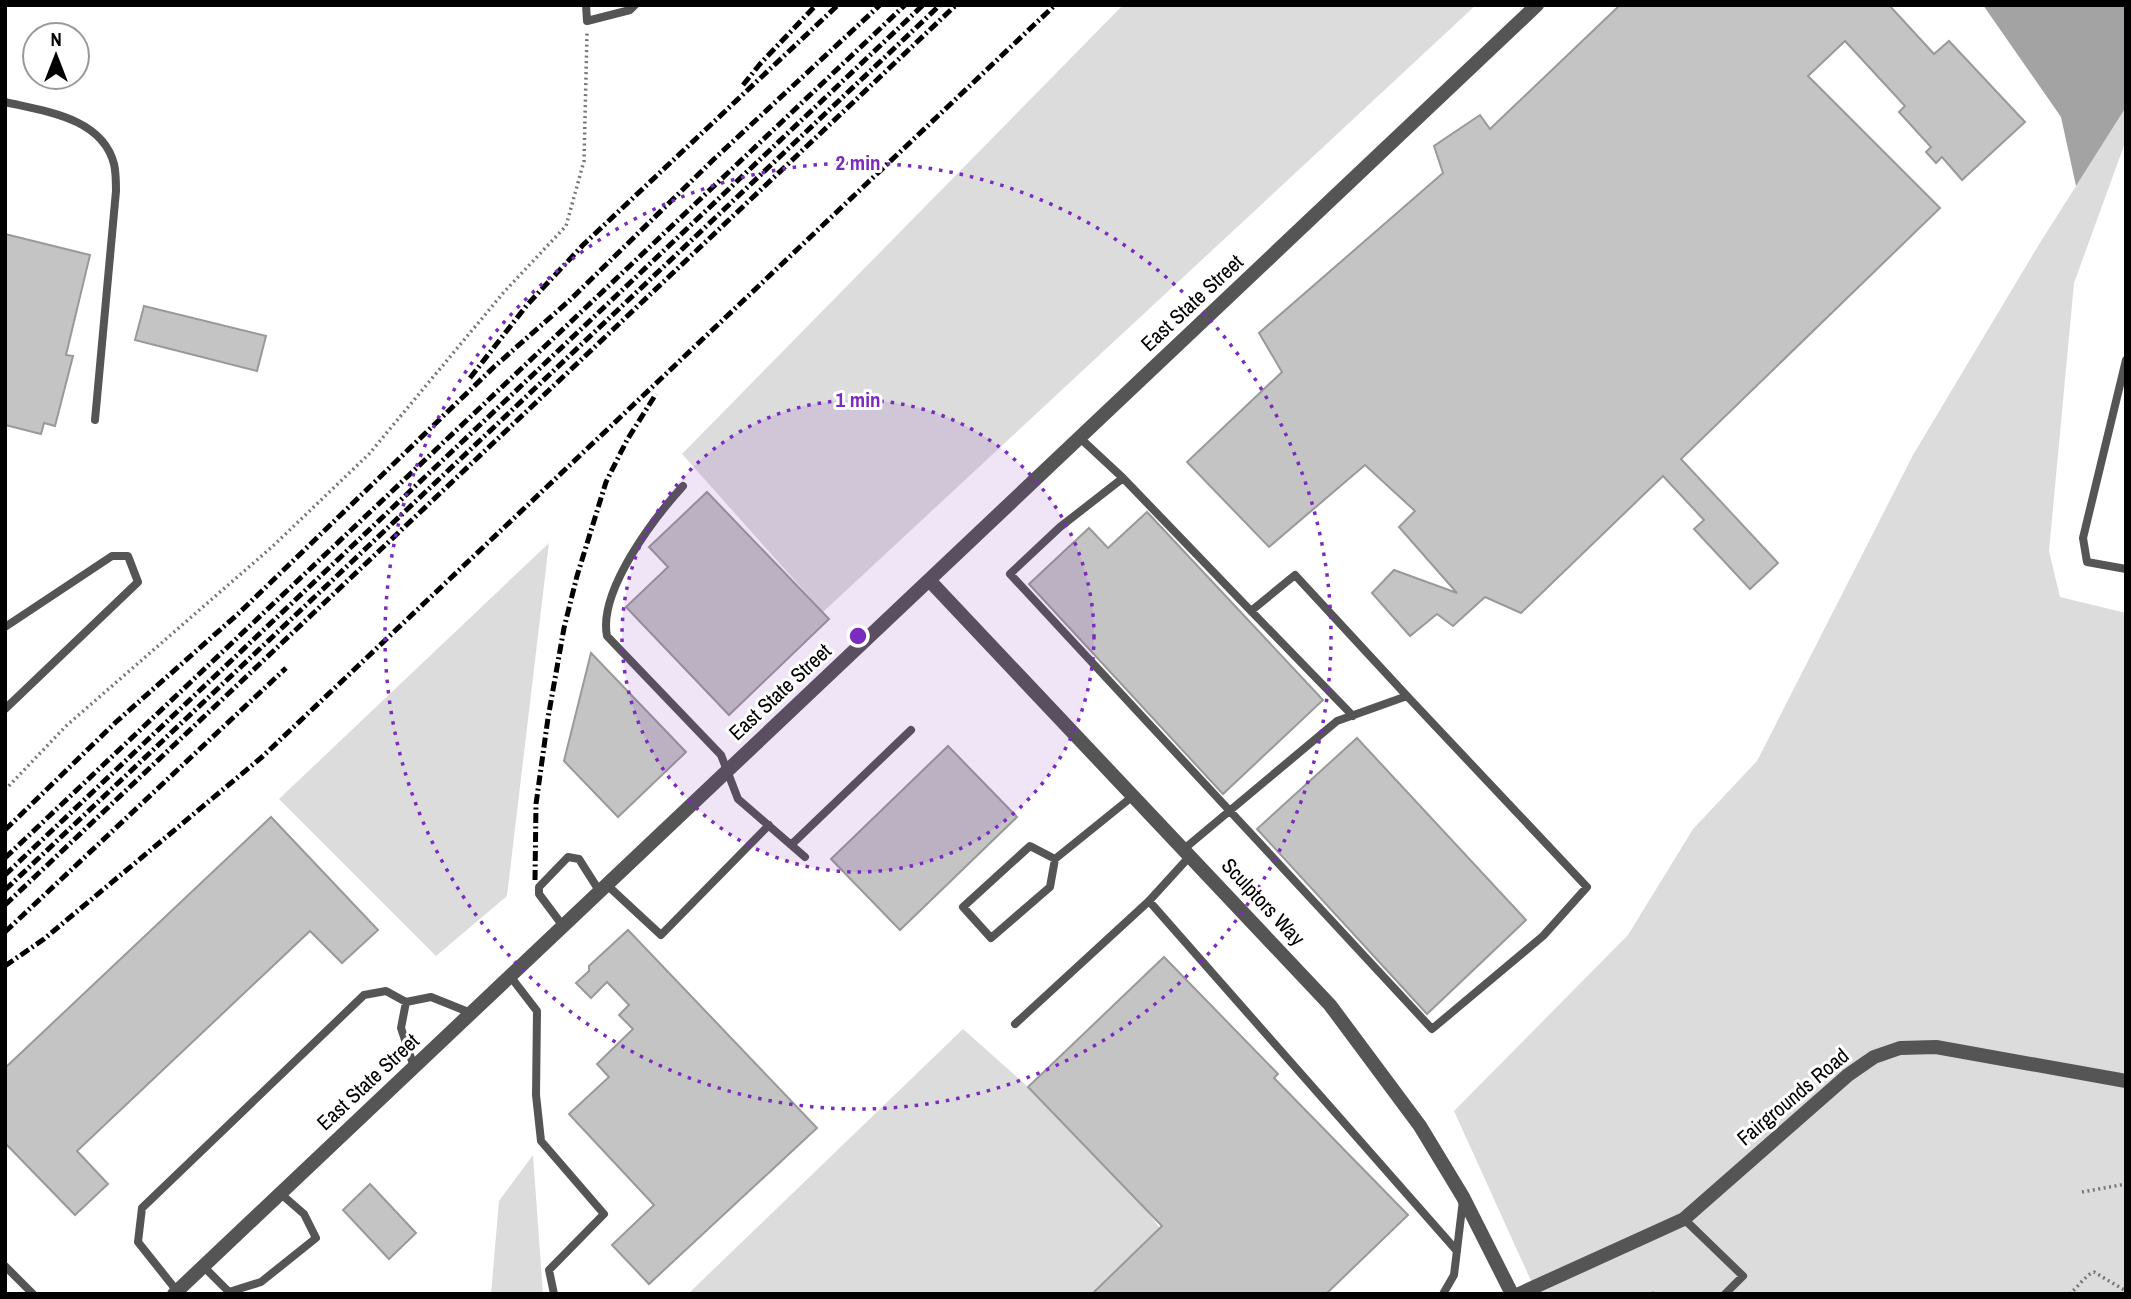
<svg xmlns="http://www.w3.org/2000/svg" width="2131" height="1299" font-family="'Archivo Narrow',sans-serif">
<rect width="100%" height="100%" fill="#fff"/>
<path fill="#dcdcdc" d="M1123 5H1476L823 612 682 454Z
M2126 107V140L2074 283 2049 551 2060 597 2126 613V1294H1537L1454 1111 1628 935 1693 829 1757 761 1913 455 2038 246Z
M549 543 507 896 436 956 279 799Z
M963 1029 1028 1087 1142 1205 1160 1228 1092 1294H688Z
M533 1155 543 1294H491L499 1201Z"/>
<path fill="#a3a3a3" d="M1983 5H2126V107L2076 186 2061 117Z"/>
<path fill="#c4c4c4" stroke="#999" stroke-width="2" d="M1620 5H1889L1934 54 1949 41 2025 122 1962 180 1942 157 1936 163 1926 152 1931 147 1899 112 1905 106 1845 41 1808 76 1940 208 1681 459 1778 563 1750 589 1694 529 1704 520 1663 476 1521 613 1485 597 1453 626 1437 614 1410 636 1372 593 1394 570 1457 593 1399 527 1415 511 1365 465 1269 547 1187 462 1282 372 1259 333 1443 173 1434 146 1480 115 1490 129Z
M5 234 90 255 66 355 73 356 55 426 44 423 41 434 5 425Z
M144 306 266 336 257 371 135 340Z
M707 492 829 619 729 715 626 607 668 567 649 547Z
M1147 512 1323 700 1223 794 1029 584 1089 528 1108 548Z
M591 653 686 752 618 817 564 761Z
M1357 738 1526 920 1427 1014 1257 829Z
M948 746 1017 817 900 930 831 859Z
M271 817 378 930 342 963 310 931 77 1151 108 1184 75 1215 5 1143V1068Z
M628 930 817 1128 649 1284 612 1245 654 1205 569 1114 609 1077 597 1064 633 1029 619 1015 629 1005 607 982 591 998 576 983 589 971V966Z
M1164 957 1278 1074 1274 1078 1408 1215 1326 1294H1092L1162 1226 1028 1087Z
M370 1184 416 1233 389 1259 343 1210Z"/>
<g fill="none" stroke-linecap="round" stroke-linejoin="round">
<path stroke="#777" stroke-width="3.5" stroke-dasharray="2 3.5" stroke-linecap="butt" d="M5 790 66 726 273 546 369 454 504 292 566 226 584 161 587 33
M2082 1192 2126 1184
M1652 1292 1653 1294
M2069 1294C2078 1288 2084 1276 2094 1272L2126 1291"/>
<path stroke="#555" stroke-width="8" d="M586 5 587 21 630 10 635 5
M5 102C43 111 102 117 114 164 116 172 116 182 116 191L95 420
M2126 360 2083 538 2087 562 2126 569
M1080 438 1123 478
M683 486C654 518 598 591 607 636L721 755 738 799 805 857
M1251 611 1353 716
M5 627 112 556H128L138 582 5 709
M791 845 911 730
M1184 849 1337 721 1407 696 1295 575 1251 611 1123 478 1060 527 1010 574 1432 1029 1543 936 1587 887 1407 696
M1190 856 1149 901 1457 1251
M1055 859 1030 846 963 907 991 938 1050 887 1055 859 1133 796
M607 885 661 935 769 825
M563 926 539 894V887L568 857 579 859 600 892
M510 976 537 1011 536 1095 541 1141 604 1214 549 1270 554 1294
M1015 1024 1149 901
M414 1067 401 1028 406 1002 431 997 471 1013
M1684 1219 1743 1276 1725 1294
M5 1266 33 1294
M203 1266 229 1292 261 1282 316 1238 304 1214 281 1194
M177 1291 138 1242 142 1208 364 995 386 991 406 1002
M1443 1294 1454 1275 1463 1200"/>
<path stroke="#555" stroke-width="14" d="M1519 1294 1684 1219 1848 1075 1874 1057 1900 1048 1936 1047 2126 1081"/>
<path stroke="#555" stroke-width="14" d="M929 580 1330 1005 1420 1126 1463 1197 1512 1294
M174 1294 1537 5"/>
<path stroke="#000" stroke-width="5" stroke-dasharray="10 3.5 2 3.5" stroke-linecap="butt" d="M743 85 760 64 816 5
M470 378 527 305 583 245 838 5
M5 830 116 722 238 614 495 366 570 300 713 160 880 5
M5 858 905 5
M5 875 923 5
M535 880 536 804 548 718 564 628 577 576 606 482 627 440 656 394
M5 890 940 5
M5 905 956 5
M5 932 286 668
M5 966 44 939 262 757 1055 5"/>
</g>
<circle cx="858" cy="636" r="236" fill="#7b2cbf" fill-opacity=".12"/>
<g fill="none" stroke="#7b2cbf" stroke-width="3.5" stroke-dasharray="3.5 7">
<circle cx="858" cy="636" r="236"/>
<circle cx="858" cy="636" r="473"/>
</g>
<g text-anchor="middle" stroke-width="6" stroke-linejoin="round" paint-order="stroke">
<g font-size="21" fill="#000" stroke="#fff">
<text transform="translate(1192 303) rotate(-43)" y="7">East State Street</text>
<text transform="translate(780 692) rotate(-43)" y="7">East State Street</text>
<text transform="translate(1263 902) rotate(47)" y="7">Sculptors Way</text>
<text transform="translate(368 1082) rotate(-43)" y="7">East State Street</text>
<text transform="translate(1793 1097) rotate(-40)" y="7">Fairgrounds Road</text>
</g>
</g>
<circle cx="858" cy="636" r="10" fill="#7b2cbf" stroke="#fff" stroke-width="3.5"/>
<g font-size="21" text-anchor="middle" font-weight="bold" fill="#7b2cbf" stroke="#fff" stroke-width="6" stroke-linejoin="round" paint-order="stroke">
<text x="858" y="170">2 min</text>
<text x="858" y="407">1 min</text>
</g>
<rect width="2131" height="1299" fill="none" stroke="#000000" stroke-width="14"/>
<g transform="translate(56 56)"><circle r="33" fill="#ffffff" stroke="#999999" stroke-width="2"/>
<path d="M0-5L12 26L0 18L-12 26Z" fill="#000000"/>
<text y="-10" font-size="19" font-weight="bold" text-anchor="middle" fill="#000000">N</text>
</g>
</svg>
